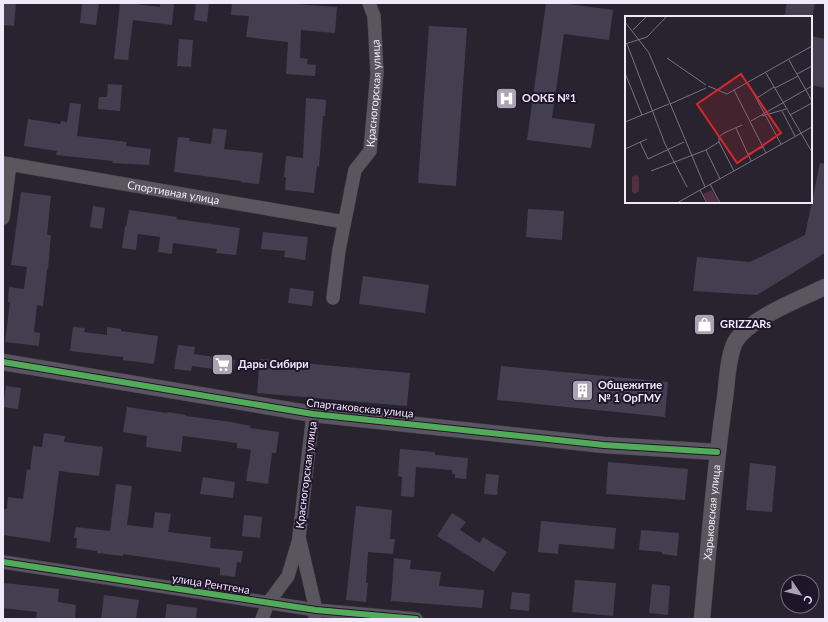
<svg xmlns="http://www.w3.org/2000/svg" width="828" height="622" font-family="Lato,sans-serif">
<rect width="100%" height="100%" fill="#29232f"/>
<path fill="#433f51" d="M3 3H16L14 26 3 25Z
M82 3H99L96 25 80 23Z
M120 3H134V4L160 7V3H174L172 25 133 20 128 60 114 59Z
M196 3H209L207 22 194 20Z
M232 3H283L337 7 335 33 301 30 300 58 308 59 307 64 316 65 315 76 286 74 288 42 246 37 249 16 231 15Z
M546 3H561L613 10 609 40 564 34 552 118 595 124 591 148 527 140Z
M787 3H815L812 17H784Z
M429 26 467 28 456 186 418 183Z
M811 36 825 39V88L811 85Z
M179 39 193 40 191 67 177 66Z
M108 84 122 85 120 111 98 109 99 97H107Z
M306 98 326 100 325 116H323L319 167 317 166 314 193 285 190 286 177H284L286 156 303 158Z
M70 103 81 104 77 136 127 142 126 146 151 149 149 165 112 163 113 161 56 155 57 151 24 146 28 119 60 124 61 121 67 122Z
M213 128 227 130 224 149 263 153 259 184 241 182V181L174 172 178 137 190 138 189 141 211 144Z
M820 163 825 164V253L757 295 693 291 697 257 750 262 805 235Z
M21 192 51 196 47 235H51L48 269H47L43 306 37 305 34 332 40 333 39 346 5 342 10 302H8L9 287 24 289 27 267 11 265Z
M93 206 105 208 102 229 90 227Z
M528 209 564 211 562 240 526 237Z
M129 210 177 217 176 219 240 228 236 255 216 253 217 249 173 243 172 254 158 252 160 237 138 234 136 250 122 248 125 226 126 227Z
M263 232 308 237 305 260 284 257 285 251 261 249Z
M363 276 429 285 425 313 359 304Z
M290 288 314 291 312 306 288 303Z
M73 327 85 328 84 332 107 335V327L121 329V331L158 336 154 364 123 360V357L70 351Z
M178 345 195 347 194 354 235 360 233 372 192 366 191 371 174 369Z
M260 359 410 373 407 406 257 393Z
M501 366 668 382 665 417 497 400Z
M6 386 21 388 18 409 3 407Z
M127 407 167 413V412L186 415V416L231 422 251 426 250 428 279 432 276 453H272L268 484 246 481 251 450 237 448V443L183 436 181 452 146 447 147 436 123 432Z
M44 433 65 436 64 442 103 447 99 476 59 471 50 542 3 535V509H7L8 497 23 499 27 469 30 470 33 446 42 447Z
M400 449 435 452V455L468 458 466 479 455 478V474H452V470L416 467 414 497 401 496 402 477 398 476Z
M608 462 688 469 685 500 606 494Z
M750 463 776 466 772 512 746 510Z
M486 474 499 475 497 495 484 494Z
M203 477 235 482 233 498 200 494Z
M116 484 132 486 127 525 153 528 155 512 171 514 168 532 211 537 210 548 243 551 241 563 237 562 235 577 220 575V568L123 554V556L97 553V551L76 548 77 538H74L76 527 110 531Z
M356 506 392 510 390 539H395L393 554 368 552 366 583H368L366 602 346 600Z
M452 513 466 522 460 530 480 543 483 537 507 552 494 572 437 536Z
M244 515 262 517 260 538 242 536Z
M541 521 616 528 614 549 559 544 558 554 538 552Z
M641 530 679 533 677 556 662 554V552L639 550Z
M394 558 411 560 410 569 441 572 439 586 484 590 482 608 391 601Z
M575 580 616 583 613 616 572 612Z
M4 583 59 589 58 602 76 605 75 619H36L37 612 3 608Z
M652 584 670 586 668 615 649 613Z
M512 592 530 594 529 611 510 609Z
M104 595 139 600 136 619H101Z
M167 604 197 608 196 619H165Z"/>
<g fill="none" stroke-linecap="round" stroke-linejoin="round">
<defs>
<g id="minor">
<path id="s1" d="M3 163 344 222"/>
<path d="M3 218 10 164"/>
<path id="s2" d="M333 298 339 250 355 170 370 151 377 73 374 16 369 3"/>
<path d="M313 414 299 537 316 610 315 619"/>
<path d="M3 562 316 610 416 619"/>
<path d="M262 619 268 603 288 576 299 539"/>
</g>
<g id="tertiary">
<path d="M3 362 313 414 604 445 717 452"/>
<path id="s3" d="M702 619C709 545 714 472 725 398 727 383 728 351 737 339 753 317 800 299 825 287"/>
</g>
</defs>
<use href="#minor" stroke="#46414c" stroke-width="14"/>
<use href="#tertiary" stroke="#46414c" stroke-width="17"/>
<use href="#minor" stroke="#5a565f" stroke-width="13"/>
<use href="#tertiary" stroke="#5a565f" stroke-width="16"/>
<defs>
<path id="cycleway" d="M3 362 313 414 604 445 717 452
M3 562 316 610 416 619"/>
</defs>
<use href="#cycleway" stroke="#20142b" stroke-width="8"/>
<use href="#cycleway" stroke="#51ab58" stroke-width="6"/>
</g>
<defs>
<symbol id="hospital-square" viewBox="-11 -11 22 22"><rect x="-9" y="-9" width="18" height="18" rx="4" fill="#aaa4b2" stroke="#20142b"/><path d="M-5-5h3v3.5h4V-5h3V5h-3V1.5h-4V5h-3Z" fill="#fff"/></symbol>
<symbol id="shop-square" viewBox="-11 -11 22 22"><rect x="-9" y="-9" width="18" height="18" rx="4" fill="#aaa4b2" stroke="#20142b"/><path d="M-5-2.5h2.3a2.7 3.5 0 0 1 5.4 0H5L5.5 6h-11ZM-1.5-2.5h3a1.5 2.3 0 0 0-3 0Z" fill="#fff"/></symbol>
<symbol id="supermarket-square" viewBox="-11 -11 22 22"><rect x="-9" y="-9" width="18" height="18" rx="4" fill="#aaa4b2" stroke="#20142b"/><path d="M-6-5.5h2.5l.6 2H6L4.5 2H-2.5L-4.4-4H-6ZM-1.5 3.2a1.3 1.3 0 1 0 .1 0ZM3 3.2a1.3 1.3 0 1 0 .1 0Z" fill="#fff"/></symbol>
<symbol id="building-square" viewBox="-11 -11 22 22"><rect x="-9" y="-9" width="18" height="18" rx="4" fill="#aaa4b2" stroke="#20142b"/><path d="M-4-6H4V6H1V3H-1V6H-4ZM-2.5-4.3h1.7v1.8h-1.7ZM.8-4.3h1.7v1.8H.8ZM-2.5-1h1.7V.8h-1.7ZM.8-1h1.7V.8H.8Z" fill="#fff"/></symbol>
</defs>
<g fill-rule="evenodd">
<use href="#hospital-square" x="494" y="86" width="25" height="25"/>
<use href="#shop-square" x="692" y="312" width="25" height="25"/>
<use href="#supermarket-square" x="210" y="352" width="25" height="25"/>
<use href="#building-square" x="570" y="378" width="25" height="25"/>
</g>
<g text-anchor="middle" stroke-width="4" stroke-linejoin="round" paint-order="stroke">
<g font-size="11" fill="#f0e9f9" stroke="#20142b">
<text dy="4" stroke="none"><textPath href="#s2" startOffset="212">Красногорская улица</textPath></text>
<text dy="4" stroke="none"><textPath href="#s1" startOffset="173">Спортивная улица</textPath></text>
<text transform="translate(360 408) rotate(6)" y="4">Спартаковская улица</text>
<text transform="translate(306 475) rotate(-83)" y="4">Красногорская улица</text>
<text dy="4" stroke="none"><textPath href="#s3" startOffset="107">Харьковская улица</textPath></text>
<text transform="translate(211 584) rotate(9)" y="4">улица Рентгена</text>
</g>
<g font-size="11" font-weight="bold" fill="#f0e9f9" stroke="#20142b" text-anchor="start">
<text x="522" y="102">ООКБ №1</text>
<text x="720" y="328">GRIZZARs</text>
<text x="238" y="368">Дары Сибири</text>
<text x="598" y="389">Общежитие<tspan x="598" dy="13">№ 1 ОрГМУ</tspan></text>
</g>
</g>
<g transform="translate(625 16)">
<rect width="187" height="187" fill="#29232f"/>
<path d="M11 159 14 161V175L10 178 7 176V161ZM87 174 94 187H83L78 178Z" fill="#532f41"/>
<path fill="none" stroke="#797280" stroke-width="1" d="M0 6 24 37 80 171M8 14 22 0M0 28 22 21 42 0M2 28 40 128 62 171M42 42 81 69M164 44 187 85M0 57 17 99M141 57 187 136M172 58 187 50M123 67 156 128M83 70 102 78 187 30M150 72 173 60M109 74 141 137M132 82 149 71M45 88 81 72M157 95 170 120M165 99 187 87M137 100 161 93M126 105 187 70M0 106 44 88M111 112 126 145M15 126 23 143 59 126M94 126 109 155M0 133 22 123M81 134 95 163M123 138 138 131M26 155 81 134 94 126V121L99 117 117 109M85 168 95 187M75 174 82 187M52 187 187 111"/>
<path fill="#d62828" fill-opacity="0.15" stroke="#d62828" stroke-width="2" d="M116 58 156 117 112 147 72 88Z"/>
<rect width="187" height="187" fill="none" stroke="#f0e9f9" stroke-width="2"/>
</g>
<rect width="828" height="622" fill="none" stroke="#f0e9f9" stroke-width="8"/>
<g transform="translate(800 594) rotate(124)"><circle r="19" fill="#20142b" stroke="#73697d"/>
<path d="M0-3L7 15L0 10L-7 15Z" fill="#aaa4b2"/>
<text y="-6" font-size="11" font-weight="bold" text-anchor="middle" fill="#f0e9f9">С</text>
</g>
</svg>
